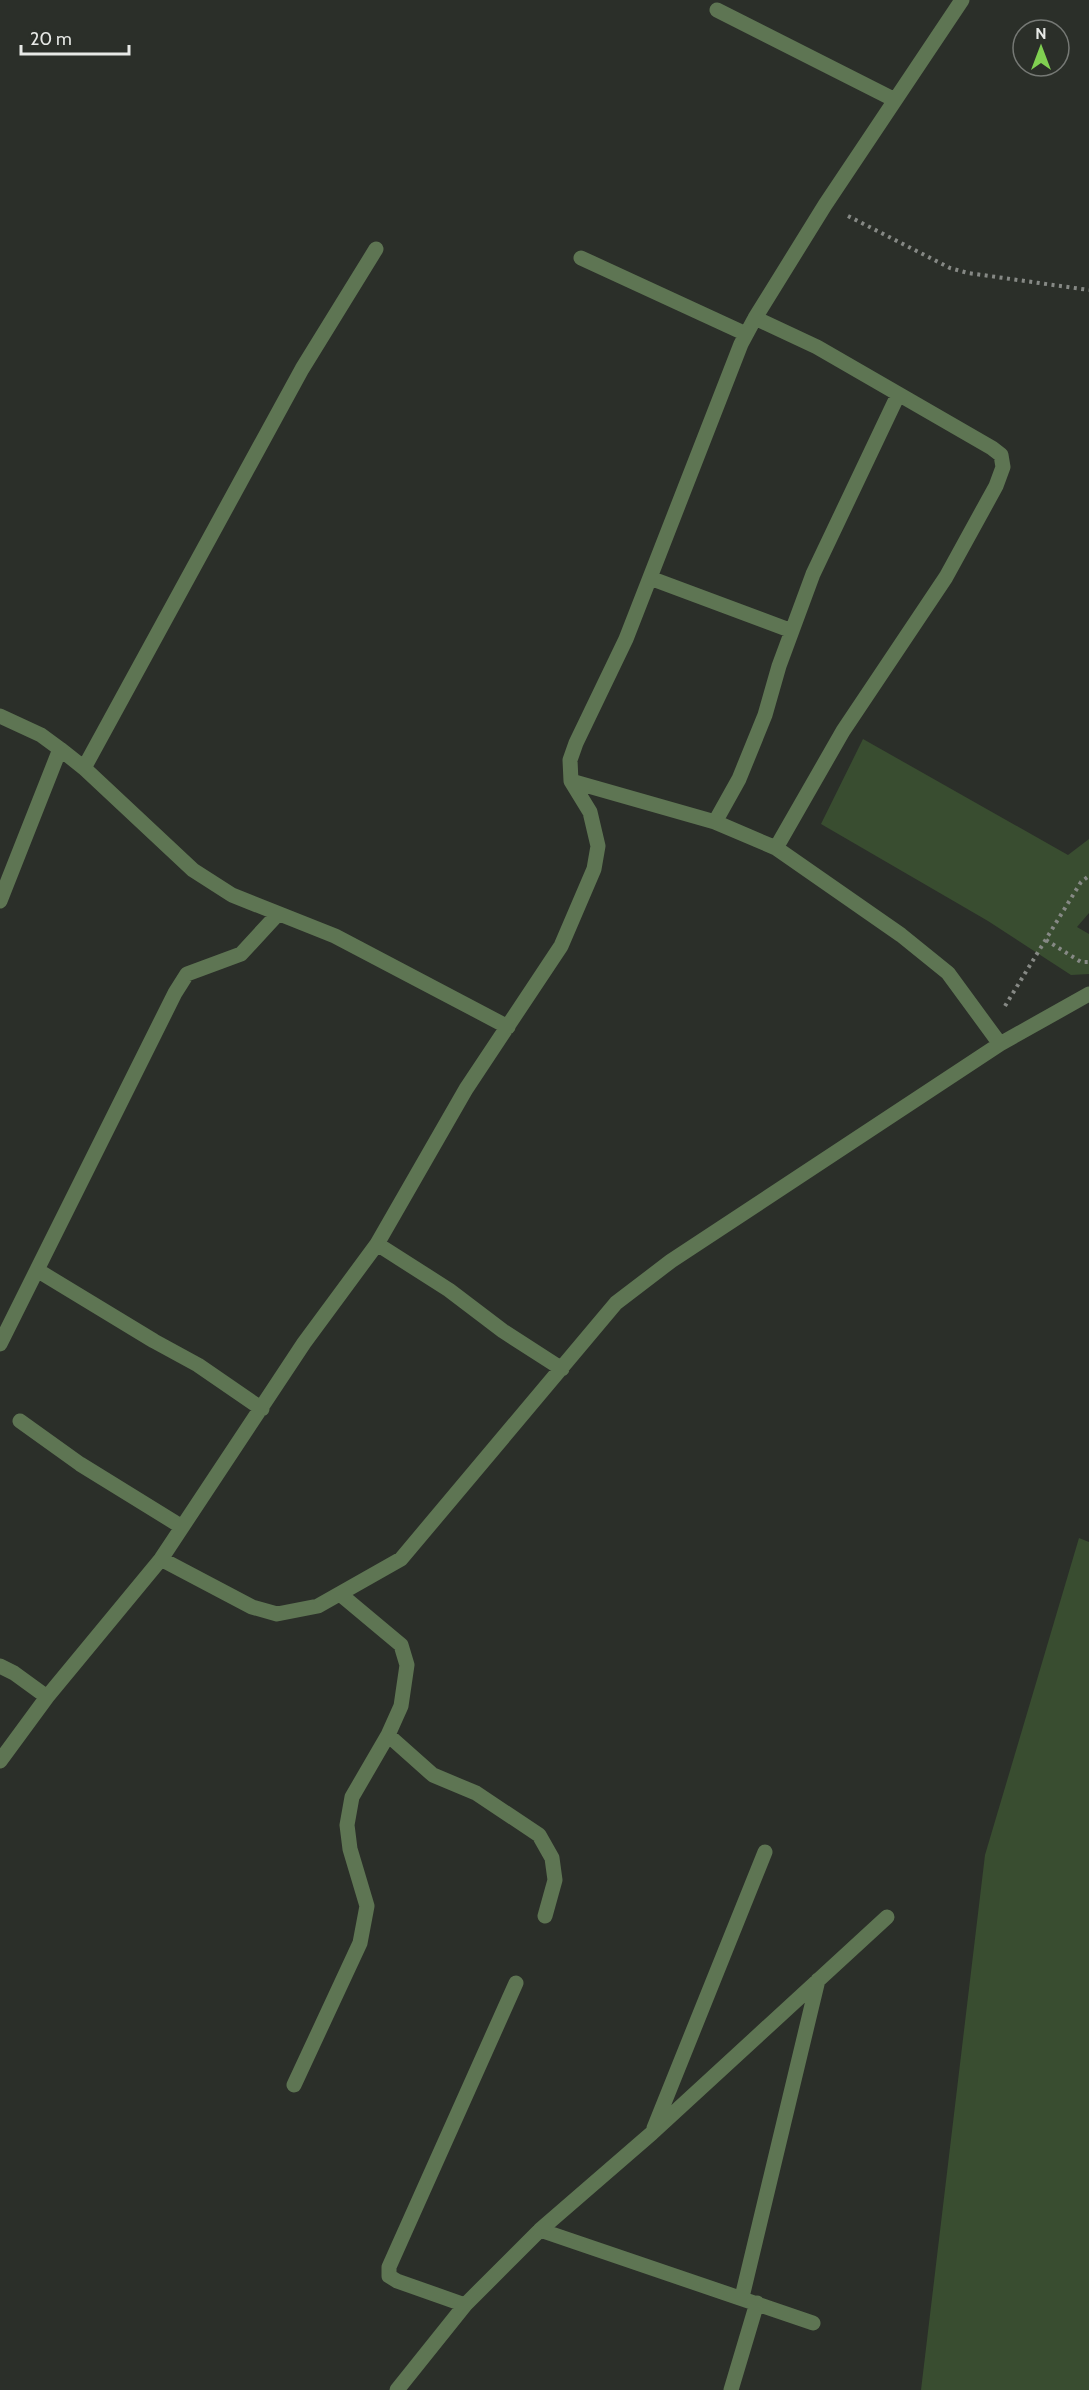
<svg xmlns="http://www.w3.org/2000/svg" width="1089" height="2390" font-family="Cabin,sans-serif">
<rect width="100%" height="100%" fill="#2b2f29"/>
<path fill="#394d30" d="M863 739 1068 855 1089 839V913L1077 927 1089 934V974L1071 975 988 921 821 824Z
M1079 1538 1089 1542V2390H921L985 1855Z"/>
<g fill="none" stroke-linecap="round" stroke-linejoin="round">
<path stroke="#868985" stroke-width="4" stroke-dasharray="3 4.5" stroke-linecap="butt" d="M848 216 950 268 968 273 1089 290
M1046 940 1081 962H1089
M1005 1006 1081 882 1089 876"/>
<path stroke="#5e7553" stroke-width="15" d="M717 10 895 100
M581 258 746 334
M755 318 817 347 992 448 1001 455 1003 467 996 486 946 577 843 731 776 848
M650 578 792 631
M0 716 41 735 60 749 84 768 193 870 232 895 335 936 508 1027
M84 768 302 369 376 249
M571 781 715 822 776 848 901 935 948 973 1000 1044
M715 822 739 779 765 715 779 666 813 574 898 395
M0 901 60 749
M377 1244 449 1290 503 1331 562 1369
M37 1270 154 1341 198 1365 262 1409
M0 1344 175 993 187 974 241 954 277 915
M20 1421 80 1464 182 1527
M161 1559 252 1607 277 1614 318 1606 401 1559 616 1303 671 1261 1000 1044 1089 994
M0 1666 14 1673 47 1697
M388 1735 433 1775 476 1793 539 1835 552 1858 555 1880 545 1916
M0 1761 47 1697 161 1559 304 1343 377 1244 466 1089 561 946 594 869 598 846 590 812 571 781 570 760 576 743 626 639 741 344 755 318 825 205 962 0
M294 2085 360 1943 367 1906 350 1849 347 1825 352 1797 388 1735 401 1706 407 1665 401 1645 340 1594
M654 2128 765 1852
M540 2230 813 2323
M742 2297 818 1980
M465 2305 397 2281 389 2276V2267L516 1983
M397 2390 465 2305 540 2230 652 2133 887 1917
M731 2390 757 2303"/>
</g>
<g transform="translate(1041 48)"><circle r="28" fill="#2b2f29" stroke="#767975" stroke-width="1.5"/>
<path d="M0-4.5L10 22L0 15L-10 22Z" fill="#80d051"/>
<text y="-9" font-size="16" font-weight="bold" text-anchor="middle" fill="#e7e9e6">N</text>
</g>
<path d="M21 45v9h108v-9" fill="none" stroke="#e7e9e6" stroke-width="3"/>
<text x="30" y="45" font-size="18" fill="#e7e9e6" stroke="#2b2f29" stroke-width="4.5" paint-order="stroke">20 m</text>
</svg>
